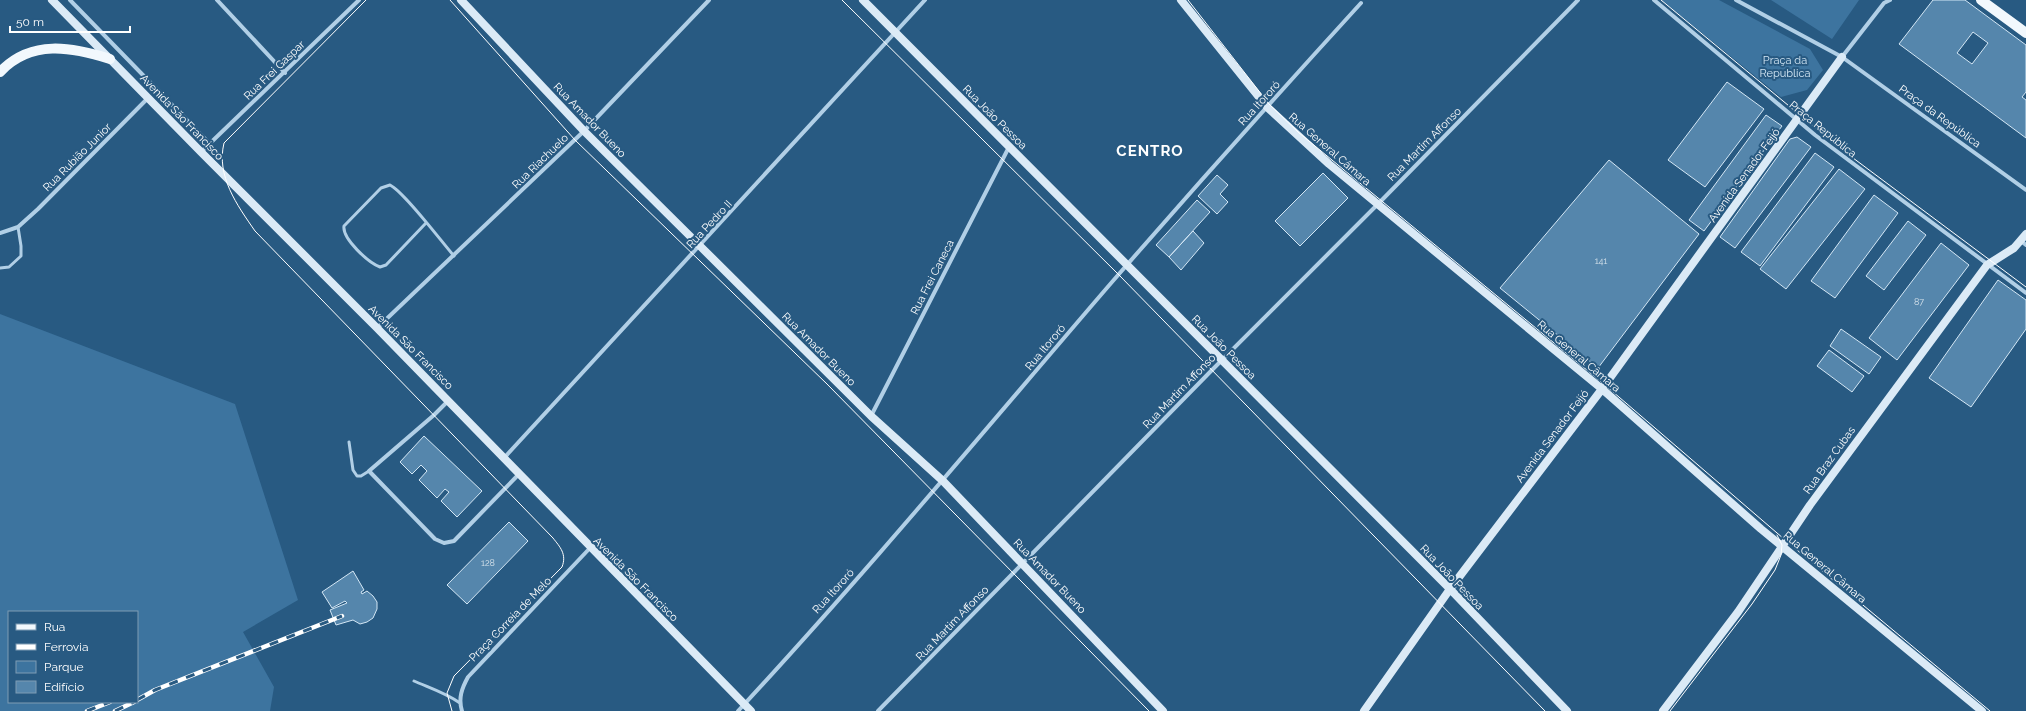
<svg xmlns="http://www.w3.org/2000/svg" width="2026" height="711" font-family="Raleway,sans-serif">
<rect width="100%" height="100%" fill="#285a82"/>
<path fill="#3d749f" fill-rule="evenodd" d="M1661 0H1719L1810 49 1823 70 1807 90 1781 97Z
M1771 0H1859L1832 39Z
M0 314 235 404 298 600 243 632 274 687 270 711H0ZM9 612H137V702H9Z"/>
<path fill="#5586ac" stroke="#d4e7f5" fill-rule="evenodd" d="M1933 0H1965L2026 45V92L2022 97 2026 100V138L1899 44ZM1973 32 1988 43 1972 64 1957 53Z
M1727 82 1764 109 1705 187 1668 160Z
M1766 115 1782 126 1704 231 1689 220Z
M1797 137 1811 147 1735 248 1720 237 1790 139Z
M1815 153 1834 167 1760 266 1741 252Z
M1609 160 1699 234 1598 368 1500 288Z
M1839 169 1865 189 1786 289 1760 269Z
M1323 173 1348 198 1300 246 1275 221Z
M1217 175 1228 185 1220 194 1228 202 1217 214 1198 196Z
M1874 195 1898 213 1835 298 1811 281Z
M1197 200 1210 212 1169 257 1156 245Z
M1908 221 1926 235 1884 290 1866 276Z
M1193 231 1204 243 1181 270 1169 257Z
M1941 243 1969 265 1897 360 1869 338Z
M1998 280 2026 300V329L1971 407 1929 378Z
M1841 329 1881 357 1869 374 1830 346Z
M1829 350 1864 376 1852 392 1817 366Z
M424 436 482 491 457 517 441 501 449 492 445 489 437 498 419 480 427 471 421 465 412 474 400 462Z
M509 522 528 541 467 604 447 585Z
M353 571 364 590 361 592 362 594 367 591 373 596 377 602V609L373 618 367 622 360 624 353 620 336 625 330 610 347 603 345 601 332 608 322 592Z"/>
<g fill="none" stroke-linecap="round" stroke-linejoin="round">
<path stroke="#b1cfe6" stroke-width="3" d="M426 223 386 265 380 267C369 263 342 239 344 226L381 188 390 185C404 192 441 241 454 256
M0 268 9 267 21 256V246L18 227
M349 442 353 470 357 476H361L369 471
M414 681C430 688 446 693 460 703"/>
<path stroke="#b1cfe6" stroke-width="4" d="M70 0 210 144
M217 0 285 73
M1654 0 1815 135 2026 293
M1736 0 1842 57 2026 190
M1842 57 1884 3 1890 0
M201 152 359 0
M0 233 18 227 38 209 148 98
M2021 241 2026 245
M377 328 584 131 709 0
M448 401 434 415 369 471 435 539 444 543 454 541 519 474
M871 416 1009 147
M504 458 925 0
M462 711C458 698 462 688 468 677L590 548
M738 711C867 572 988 426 1112 282 1194 188 1277 95 1361 3
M878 711 1211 371 1378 204 1578 0"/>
<path stroke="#dbeaf6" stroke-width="8" d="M52 0 201 152 377 328 751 711
M461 0 584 131 700 246 871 416 943 481 1163 711
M863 0 1450 589 1567 711
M1181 0 1267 107 1329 164 1602 389 1761 529 1982 711
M1364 711 1450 589 1602 389 1842 57
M1663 711 1738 612 1810 505 1987 265 2014 248 2026 234"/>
<path stroke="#f2f8fd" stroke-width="10" d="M1981 0 2026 33
M0 72C31 39 72 47 110 59"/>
<path stroke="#fff" stroke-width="1" d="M366 0 224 143C216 176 237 205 255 231L553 538C560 547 567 554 562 567L454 676 447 693 452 711
M450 0 575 140 827 384 1149 711
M842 0 1119 275 1545 711
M1188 0 1269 104 1298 132 1605 385 1791 545 1990 711
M1661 0 1841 149 2026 287
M1670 711 1752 604 1775 570 1781 555 1782 545 1777 535"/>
<defs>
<path id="rail" d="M137 700 155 690 342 616
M87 711 110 702
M115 711 134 702"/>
</defs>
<use href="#rail" stroke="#fff" stroke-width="4.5"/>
<use href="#rail" stroke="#285a82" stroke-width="3" stroke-dasharray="9" stroke-linecap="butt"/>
</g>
<g text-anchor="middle" stroke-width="4" stroke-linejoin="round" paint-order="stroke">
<g font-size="9" fill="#d4e1ea">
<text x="1601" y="264">141</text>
<text x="1919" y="305">87</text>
<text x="488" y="566">128</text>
</g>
<g font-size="11" fill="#d4e7f5" stroke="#285a82">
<text x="1785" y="64">Praça da<tspan x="1785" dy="13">Republica</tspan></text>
</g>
<g font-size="11" fill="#fff" stroke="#285a82">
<text transform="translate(274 70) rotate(-44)" y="4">Rua Frei Gaspar</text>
<text transform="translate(1259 103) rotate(-48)" y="4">Rua Itororó</text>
<text transform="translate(1940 116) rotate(36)" y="4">Praça da República</text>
<text transform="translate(182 117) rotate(46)" y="4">Avenida São Francisco</text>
<text transform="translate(995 117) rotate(45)" y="4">Rua João Pessoa</text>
<text transform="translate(590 120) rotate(46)" y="4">Rua Amador Bueno</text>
<text transform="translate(1823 129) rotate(39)" y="4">Praça República</text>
<text transform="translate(1424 144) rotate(-45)" y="4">Rua Martim Affonso</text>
<text transform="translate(1330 149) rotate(41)" y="4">Rua General Câmara</text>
<text transform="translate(77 157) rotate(-45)" y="4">Rua Rubião Junior</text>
<text transform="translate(540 161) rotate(-44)" y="4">Rua Riachuelo</text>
<text transform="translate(1744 175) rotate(-54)" y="4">Avenida Senador Feijó</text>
<text transform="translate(709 224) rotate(-47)" y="4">Rua Pedro II</text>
<text transform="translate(932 277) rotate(-63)" y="4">Rua Frei Caneca</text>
<text transform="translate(411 347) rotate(45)" y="4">Avenida São Francisco</text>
<text transform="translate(1045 347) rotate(-50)" y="4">Rua Itororó</text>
<text transform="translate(1224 347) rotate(45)" y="4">Rua João Pessoa</text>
<text transform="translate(819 349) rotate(45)" y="4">Rua Amador Bueno</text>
<text transform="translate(1579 356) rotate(40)" y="4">Rua General Câmara</text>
<text transform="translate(1179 391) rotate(-46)" y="4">Rua Martim Affonso</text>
<text transform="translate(1552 436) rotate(-53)" y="4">Avenida Senador Feijó</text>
<text transform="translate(1829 460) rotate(-54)" y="4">Rua Braz Cubas</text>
<text transform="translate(1825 567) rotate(40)" y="4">Rua General Câmara</text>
<text transform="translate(1050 576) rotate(46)" y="4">Rua Amador Bueno</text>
<text transform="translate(1452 577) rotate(46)" y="4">Rua João Pessoa</text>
<text transform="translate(636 579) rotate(45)" y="4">Avenida São Francisco</text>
<text transform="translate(833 591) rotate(-48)" y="4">Rua Itororó</text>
<text transform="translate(510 619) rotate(-46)" y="4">Praça Correia de Melo</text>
<text transform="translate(952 623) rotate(-46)" y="4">Rua Martim Affonso</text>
</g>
<g font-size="15" font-weight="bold" letter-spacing="1" fill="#fff" stroke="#285a82">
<text x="1150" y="156">CENTRO</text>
</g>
</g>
<rect x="8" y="611" width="130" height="92" fill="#285a82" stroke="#7e9cb4"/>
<rect x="16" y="624" width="20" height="6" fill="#f2f8fd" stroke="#7e9cb4"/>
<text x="44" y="631" font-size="12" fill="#ffffff">Rua</text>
<rect x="16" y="644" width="20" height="6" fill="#ffffff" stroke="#7e9cb4"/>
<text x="44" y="651" font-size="12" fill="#ffffff">Ferrovia</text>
<rect x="16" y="661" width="20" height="12" fill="#3d749f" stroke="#7e9cb4"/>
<text x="44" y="671" font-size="12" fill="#ffffff">Parque</text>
<rect x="16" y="681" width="20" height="12" fill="#5586ac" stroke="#7e9cb4"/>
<text x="44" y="691" font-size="12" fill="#ffffff">Edifício</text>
<path d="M10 26v6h120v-6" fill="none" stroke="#ffffff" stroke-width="2"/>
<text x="16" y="26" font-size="12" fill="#ffffff" stroke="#285a82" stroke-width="3" paint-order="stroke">50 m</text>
</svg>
